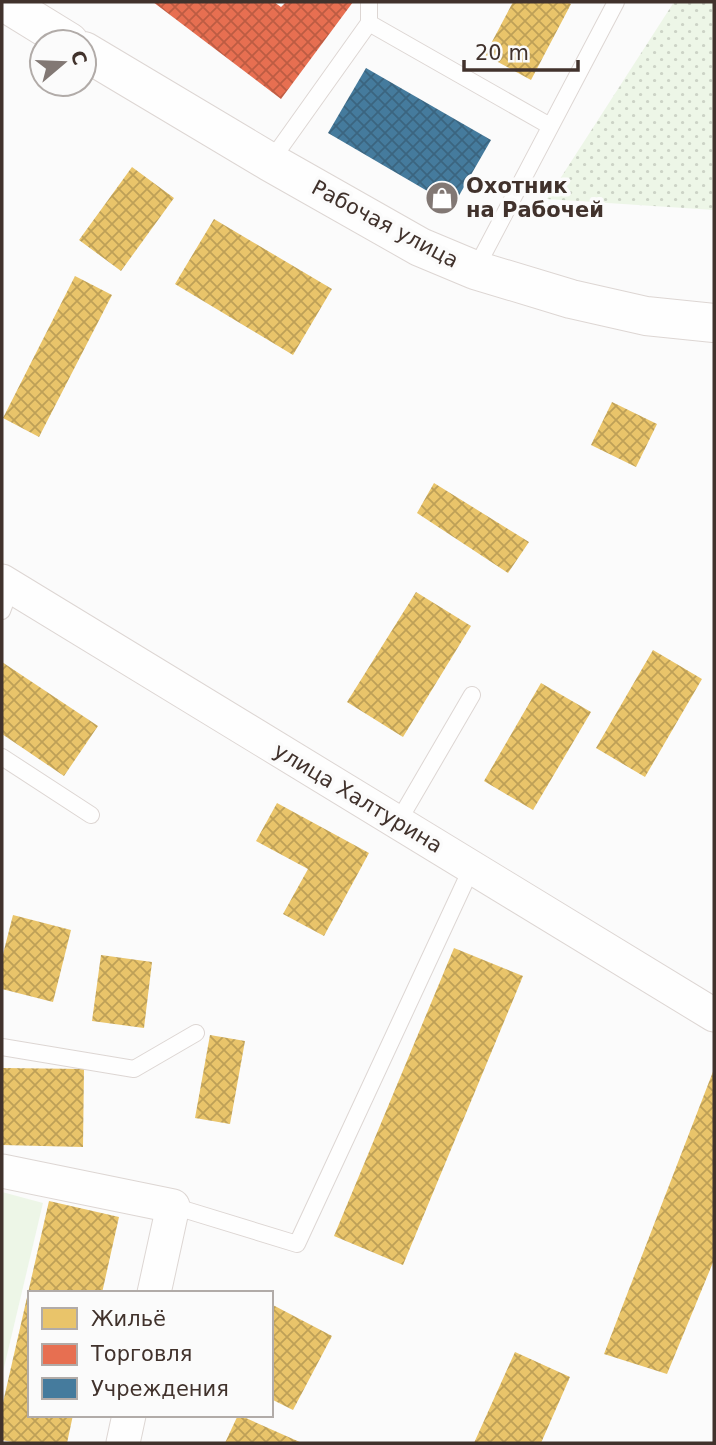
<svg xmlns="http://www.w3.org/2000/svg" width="716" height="1445" font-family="'DejaVu Sans',sans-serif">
<defs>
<pattern id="grass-dots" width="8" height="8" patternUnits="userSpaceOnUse" patternTransform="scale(1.75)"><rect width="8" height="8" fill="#edf6e7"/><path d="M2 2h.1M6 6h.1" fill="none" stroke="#ccd3c6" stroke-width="1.8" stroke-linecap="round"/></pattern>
<pattern id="homes-cross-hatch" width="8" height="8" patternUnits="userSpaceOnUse" patternTransform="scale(1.75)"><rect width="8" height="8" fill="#e9c46a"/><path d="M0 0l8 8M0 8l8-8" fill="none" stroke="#bea057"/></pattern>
<pattern id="shops-cross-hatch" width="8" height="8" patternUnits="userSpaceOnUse" patternTransform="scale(1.75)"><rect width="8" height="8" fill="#e76f51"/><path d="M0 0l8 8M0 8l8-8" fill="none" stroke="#bd5c43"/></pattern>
<pattern id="public-cross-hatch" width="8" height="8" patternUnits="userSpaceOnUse" patternTransform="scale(1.75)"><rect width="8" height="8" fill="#457b9d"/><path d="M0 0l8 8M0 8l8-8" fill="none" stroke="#3b6580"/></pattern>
</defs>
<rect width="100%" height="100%" fill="#fbfbfb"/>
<path fill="url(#grass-dots)" d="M674 2H714V210L547 199Z"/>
<path fill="#edf6e7" d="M2 1192 43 1203 2 1376Z"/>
<path fill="url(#homes-cross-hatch)" d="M513 2H567L571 4 531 80 485 55Z
M132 167 174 198 121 271 79 240Z
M214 219 332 289 293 355 175 284Z
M75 276 112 295 39 437 3 418Z
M612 402 657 424 636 467 591 445Z
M434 483 529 542 508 573 417 513Z
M416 592 471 626 403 737 347 702Z
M653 650 702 679 645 777 596 748Z
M2 662 98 726 64 776 2 734Z
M541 683 591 712 533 810 484 781Z
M277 803 369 853 324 936 283 914 308 869 256 841Z
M13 915 71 930 53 1002 2 989V958Z
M454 948 523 976 403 1265 334 1236Z
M101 955 152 962 144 1028 92 1021Z
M210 1035 245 1041 230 1124 195 1118Z
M3 1068 84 1069 83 1147 2 1145Z
M714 1069V1260L667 1374 604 1354Z
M49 1201 119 1217 102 1293H30V1415H73L67 1443H17L2 1440V1407Z
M271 1304 332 1336 293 1410 271 1399Z
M515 1352 570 1377 541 1443H474Z
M238 1415H239L302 1443H225Z"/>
<path fill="url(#shops-cross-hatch)" d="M153 2H274L281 7 286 2H353L281 99Z"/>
<path fill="url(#public-cross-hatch)" d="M366 68 491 140 453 206 328 133Z"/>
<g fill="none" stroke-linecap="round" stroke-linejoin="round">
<defs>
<path id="lane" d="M369 23 550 126
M270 162 369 23V2
M475 270 616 2
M2 611 11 587
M2 757 91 815
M398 822 472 695
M2 1047 134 1069 196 1033
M173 1206 297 1244 472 867"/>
<path id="street" d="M2 581 714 1015
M2 1171 173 1206 154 1293
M123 1443 129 1415"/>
<path id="secondary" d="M4 2 69 42
M84 51 270 162 420 247 475 270 571 299 646 316 714 323"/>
</defs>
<use href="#lane" stroke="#ddd6d3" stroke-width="18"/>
<use href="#street" stroke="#ddd6d3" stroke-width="35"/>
<use href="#secondary" stroke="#ddd6d3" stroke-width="40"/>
<use href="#lane" stroke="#fefefe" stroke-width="16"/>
<use href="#street" stroke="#fefefe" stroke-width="33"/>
<use href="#secondary" stroke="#fefefe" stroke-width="38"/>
</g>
<defs>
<symbol id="shop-disc" viewBox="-11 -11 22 22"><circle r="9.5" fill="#827874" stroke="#fbfbfb"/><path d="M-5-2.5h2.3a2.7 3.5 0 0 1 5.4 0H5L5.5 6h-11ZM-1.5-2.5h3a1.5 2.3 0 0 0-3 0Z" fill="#fff"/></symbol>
</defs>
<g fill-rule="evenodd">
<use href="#shop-disc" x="423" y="179" width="38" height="38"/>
</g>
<g text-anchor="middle" stroke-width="7" stroke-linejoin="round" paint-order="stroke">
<g font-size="21" font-weight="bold" fill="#41322c" stroke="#fbfbfb" text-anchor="start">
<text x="466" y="193">Охотник<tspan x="466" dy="24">на Рабочей</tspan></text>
</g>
<g font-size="21" fill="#41322c" stroke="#fbfbfb">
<text transform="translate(385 224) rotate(28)" y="7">Рабочая улица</text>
<text transform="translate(358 798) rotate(31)" y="7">улица Халтурина</text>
</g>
</g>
<rect width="716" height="1445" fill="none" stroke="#41322c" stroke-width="7"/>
<rect x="28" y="1291" width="245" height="126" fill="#fbfbfb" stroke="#b1aba8" stroke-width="2"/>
<rect x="42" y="1308" width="35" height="21" fill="#e9c46a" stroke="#b1aba8" stroke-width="2"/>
<text x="91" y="1326" font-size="21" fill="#41322c">Жильё</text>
<rect x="42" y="1344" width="35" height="21" fill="#e76f51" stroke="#b1aba8" stroke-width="2"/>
<text x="91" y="1361" font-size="21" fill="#41322c">Торговля</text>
<rect x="42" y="1378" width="35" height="21" fill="#457b9d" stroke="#b1aba8" stroke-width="2"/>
<text x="91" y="1396" font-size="21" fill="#41322c">Учреждения</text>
<g transform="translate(63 63) rotate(71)"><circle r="33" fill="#fbfbfb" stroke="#b1aba8" stroke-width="2"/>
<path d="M0-5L12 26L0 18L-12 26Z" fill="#827874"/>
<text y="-10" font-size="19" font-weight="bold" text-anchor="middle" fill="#41322c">С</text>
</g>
<path d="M464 60v10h114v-10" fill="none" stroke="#41322c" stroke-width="3.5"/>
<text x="475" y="60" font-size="21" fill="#41322c" stroke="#fbfbfb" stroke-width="5" paint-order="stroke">20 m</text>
</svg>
